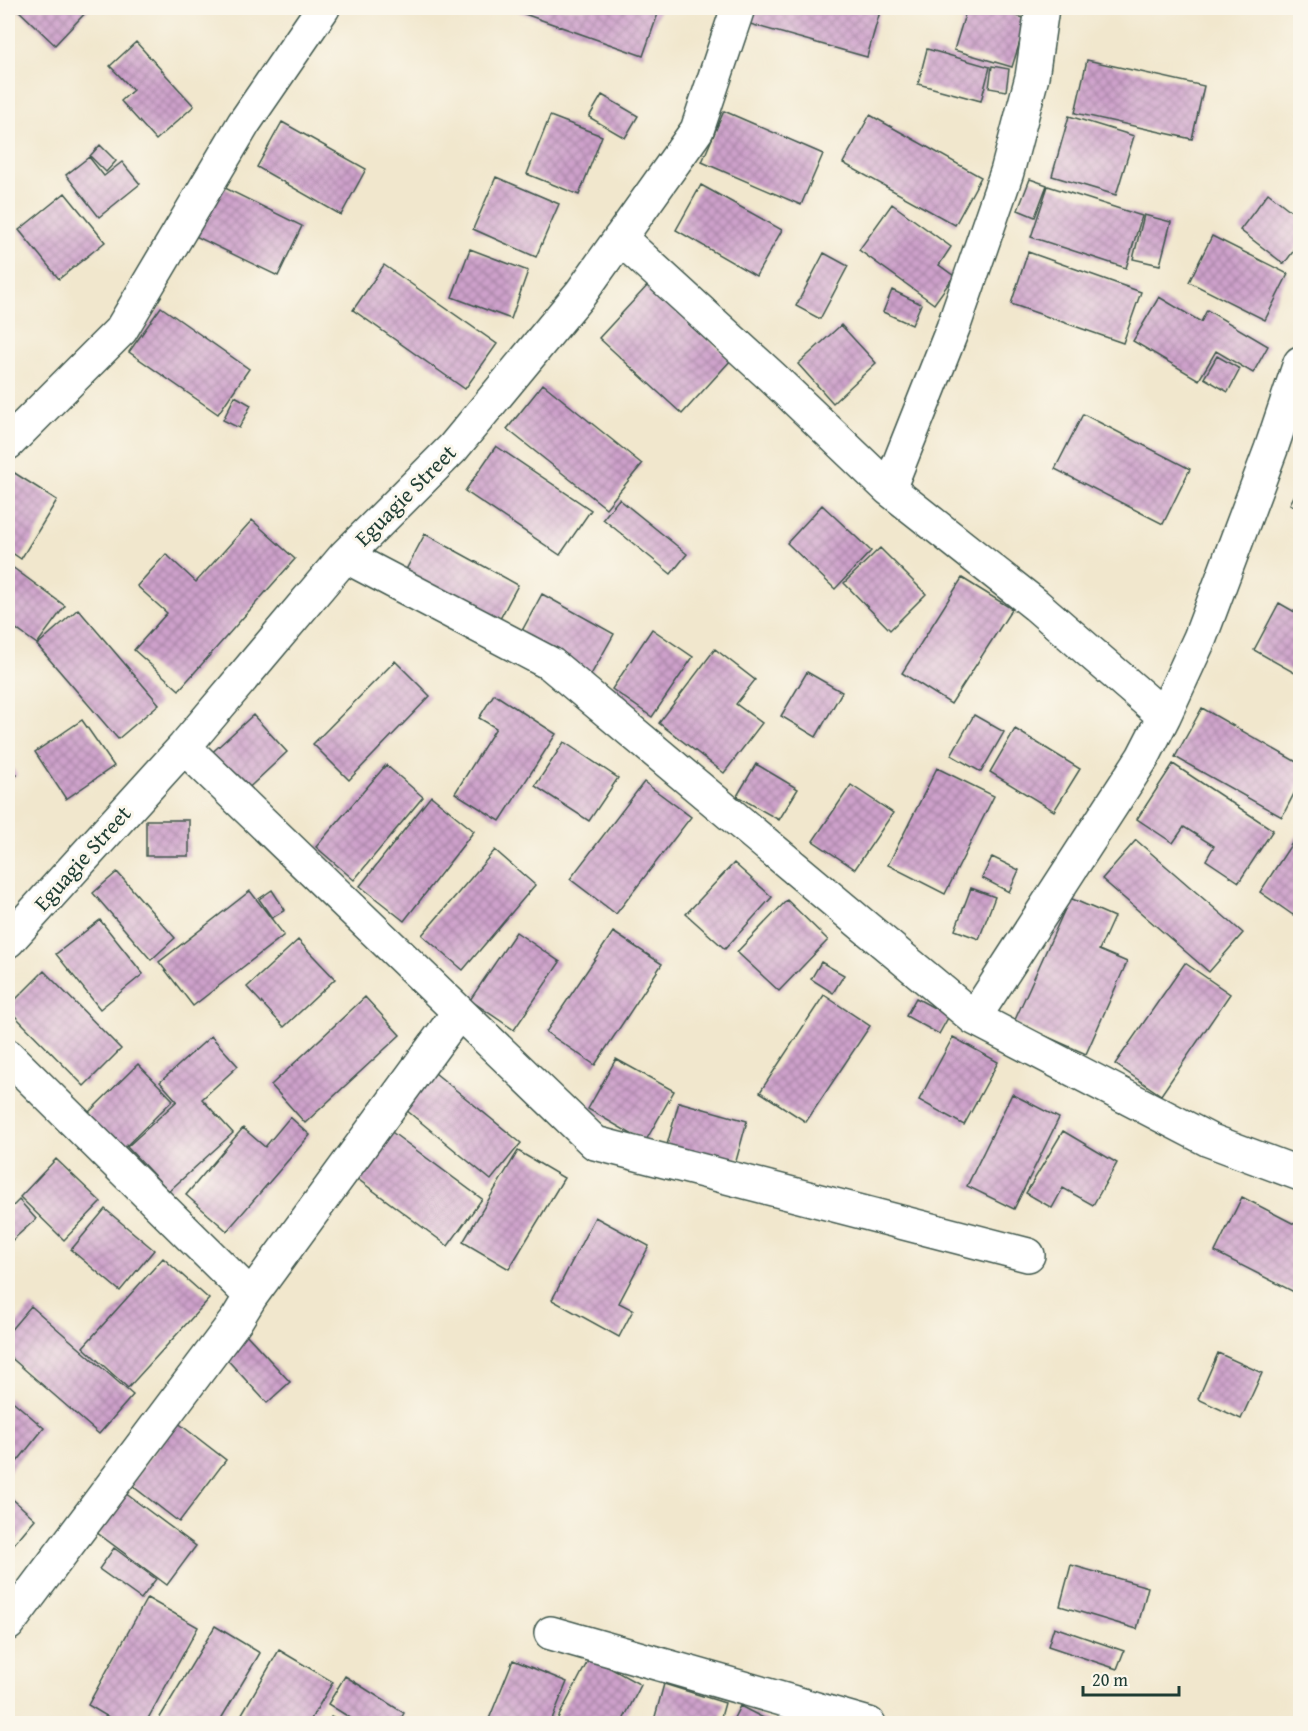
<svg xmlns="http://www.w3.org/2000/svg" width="1308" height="1731" font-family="'Gentium Book Plus',serif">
<defs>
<pattern id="building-cross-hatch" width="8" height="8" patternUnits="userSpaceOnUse" patternTransform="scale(1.5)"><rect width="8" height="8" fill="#cea1cb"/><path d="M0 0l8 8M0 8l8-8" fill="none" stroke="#a784a6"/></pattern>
</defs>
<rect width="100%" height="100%" fill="#fbf7ec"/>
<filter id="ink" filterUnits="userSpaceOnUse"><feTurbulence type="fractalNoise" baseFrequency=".0167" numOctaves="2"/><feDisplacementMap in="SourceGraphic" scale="12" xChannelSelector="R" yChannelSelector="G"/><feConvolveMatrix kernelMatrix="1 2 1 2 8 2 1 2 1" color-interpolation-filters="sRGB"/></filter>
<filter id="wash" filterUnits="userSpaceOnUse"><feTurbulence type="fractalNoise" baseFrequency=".008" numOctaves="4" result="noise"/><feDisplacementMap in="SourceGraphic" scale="24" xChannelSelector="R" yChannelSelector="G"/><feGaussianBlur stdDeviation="1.35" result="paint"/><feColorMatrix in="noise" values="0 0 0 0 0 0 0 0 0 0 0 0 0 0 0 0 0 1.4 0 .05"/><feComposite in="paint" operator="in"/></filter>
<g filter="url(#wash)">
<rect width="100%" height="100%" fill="#f1e7cd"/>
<g id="blocks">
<path fill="url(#building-cross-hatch)" d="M8 8 14 11 8 19Z
M16 8H90L55 45Z
M452 8H476L475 13Z
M521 8H660L643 56 519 12Z
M755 8H881L867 57 750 24Z
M967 8H991L1027 19 1012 67 954 50Z
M136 42 194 106 156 140 121 101 133 90 110 66Z
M927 49 990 67 981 101 918 84Z
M1087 60 1204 86 1192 139 1075 113Z
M992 66 1009 69 1006 91 989 88Z
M602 95 638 116 625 138 589 117Z
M724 111 823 154 801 205 702 162Z
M870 115 981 177 955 225 843 163Z
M550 116 602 136 579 195 527 174Z
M1069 116 1134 136 1116 195 1052 176Z
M282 122 366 169 341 215 257 167Z
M100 145 116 161 106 172 90 156Z
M89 157 104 176 122 162 140 184 99 217 66 175Z
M496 177 559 204 536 257 473 229Z
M1030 179 1047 185 1035 217 1018 210Z
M213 182 302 226 278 276 189 233Z
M701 185 782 230 756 276 676 230Z
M1048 186 1142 216 1126 268 1031 237Z
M65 193 105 242 59 279 19 230Z
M1268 193 1300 218V242L1284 264 1240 230Z
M892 204 951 247 939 265 954 276 934 304 859 250Z
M1144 215 1171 222 1160 265 1133 259Z
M1212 236 1288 274 1265 320 1189 282Z
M470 249 528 271 511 319 452 297Z
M1028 252 1141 292 1123 343 1011 304Z
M824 253 848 266 820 319 796 306Z
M384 265 497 344 465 389 353 310Z
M649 284 731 360 682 414 599 338Z
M892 290 921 304 912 325 883 312Z
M1159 297 1201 322 1207 310 1268 346 1253 373 1216 351 1199 380 1133 341Z
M161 307 249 369 218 414 129 352Z
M841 325 876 363 833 403 798 364Z
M1217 356 1240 369 1228 392 1204 378Z
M543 384 642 464 606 508 507 429Z
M235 396 251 405 239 428 223 420Z
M1083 414 1190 469 1163 524 1055 469Z
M496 446 591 510 560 555 465 491Z
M13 472 57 500 21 559 8 550V480Z
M1300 485V510L1290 504Z
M619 499 687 554 671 574 603 519Z
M822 505 871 551 835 589 787 543Z
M252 520 295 559 179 690 134 650 167 613 137 586 166 554 196 582Z
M425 534 518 585 493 632 400 581Z
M880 548 926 594 890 630 844 583Z
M8 564 65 606 37 644 8 623Z
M962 578 1012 609 951 704 902 673Z
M542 594 614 634 588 680 517 640Z
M1279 603 1300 615V676L1254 650Z
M78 609 159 704 118 739 37 645Z
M652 629 693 657 652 717 612 689Z
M715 649 755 680 736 704 762 723 724 773 659 723Z
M395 661 430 696 349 780 313 744Z
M807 672 842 692 816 737 781 716Z
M494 694 556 734 500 821 455 793 496 728 479 718Z
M1202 708 1300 764V782L1282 817 1175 757Z
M253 715 287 752 240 796 205 759Z
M974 715 1004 732 981 772 951 755Z
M82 720 114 766 66 799 35 752Z
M1015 729 1080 769 1054 811 990 772Z
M564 742 618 778 589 821 535 786Z
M8 762 17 775 8 782Z
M756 764 798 789 779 820 737 796Z
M1173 764 1273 830 1239 882 1206 860 1214 846 1184 827 1173 843 1137 819Z
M386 765 423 797 354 880 316 847Z
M937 768 994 796 945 894 888 865Z
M644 782 691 817 616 914 570 879Z
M851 785 893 813 855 869 813 841Z
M431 796 474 831 404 921 360 886Z
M146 820H189V856H146Z
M1300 831V904L1293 915 1260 892Z
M1136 840 1243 933 1209 972 1102 879Z
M495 850 535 885 463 970 422 935Z
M992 857 1019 870 1009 892 982 878Z
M734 863 772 897 725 949 686 914Z
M117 872 175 938 151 960 93 893Z
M971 888 995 897 979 939 955 930Z
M272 890 285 910 272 918 259 899Z
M250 891 284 935 193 1006 159 962Z
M1070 898 1114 917 1099 950 1127 962 1086 1054 1014 1022Z
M787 900 828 940 779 991 737 952Z
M100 920 143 974 100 1009 56 954Z
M516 932 560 962 514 1030 470 1000Z
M613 932 662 964 595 1065 546 1032Z
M298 940 335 979 284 1027 247 987Z
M821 962 844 975 833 993 811 979Z
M1185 963 1230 994 1161 1095 1115 1064Z
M44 971 121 1049 84 1086 8 1009V1007Z
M824 995 870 1026 806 1122 760 1092Z
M365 997 400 1035 305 1123 271 1085Z
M916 998 949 1016 939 1034 906 1016Z
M211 1036 238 1066 202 1099 233 1133 169 1191 127 1147 177 1101 160 1082Z
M953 1037 998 1062 964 1125 919 1100Z
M616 1059 674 1091 645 1142 588 1109Z
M138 1064 173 1100 121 1151 85 1116Z
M430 1069 521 1143 491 1180 400 1105Z
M1012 1094 1059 1118 1014 1209 967 1186Z
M679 1102 747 1121 733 1172 665 1152Z
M290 1117 310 1135 227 1231 186 1195 243 1128 265 1147Z
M389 1130 482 1199 448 1246 355 1177Z
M1063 1131 1117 1163 1093 1205 1063 1188 1052 1208 1026 1193Z
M518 1151 564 1178 509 1269 463 1242Z
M56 1159 101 1202 64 1240 20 1197Z
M1242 1197 1300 1227V1295L1215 1252Z
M19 1200 36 1219 8 1244V1211Z
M105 1209 154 1250 120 1291 71 1250Z
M595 1217 649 1246 619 1303 633 1310 619 1337 552 1300Z
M163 1258 209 1299 128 1388 83 1347Z
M31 1306 133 1395 99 1434 8 1355V1333Z
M245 1333 290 1382 267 1403 222 1354Z
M1218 1353 1262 1373 1241 1419 1198 1399Z
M8 1397 44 1428 8 1473Z
M177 1422 226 1460 179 1522 130 1484Z
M125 1493 196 1546 167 1585 96 1532Z
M8 1495 35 1519 8 1551Z
M114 1548 156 1579 141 1599 99 1569Z
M1071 1565 1148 1587 1137 1629 1060 1606Z
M147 1598 198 1627 145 1724H120L88 1705Z
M215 1626 260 1653 218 1724H156Z
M1054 1627 1124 1651 1117 1669 1048 1646Z
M279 1650 333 1682 308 1724H236Z
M590 1657 641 1685 621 1724H555Z
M513 1660 567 1682 550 1724H487Z
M345 1676 404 1713 398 1724H360L328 1704Z
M664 1684 725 1703 719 1724H653Z
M740 1706 775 1724H731Z
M331 1717 344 1724H328Z"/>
</g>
</g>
<g filter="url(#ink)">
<use href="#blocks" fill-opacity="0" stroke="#3e564b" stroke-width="1.5"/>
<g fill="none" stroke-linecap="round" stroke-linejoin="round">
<defs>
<path id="minor" d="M620 238 772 377 889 489 1036 605 1164 716
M8 443 121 330 244 123 323 8
M889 489 953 328 1007 172 1032 77 1042 8
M345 556 551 664 974 1018 1209 1140 1300 1174
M184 747 595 1143 1028 1255
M8 941 184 747 345 556 453 448 581 293 697 130 738 8
M974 1018 1143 757 1164 716 1200 638 1271 449 1300 363
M8 1056 251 1296
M8 1624 237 1319 251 1296 459 1012
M551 1633 869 1724"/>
</defs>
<use href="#minor" stroke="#3e564b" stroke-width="36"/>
<use href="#minor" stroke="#fff" stroke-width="33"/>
</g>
</g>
<g text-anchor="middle" stroke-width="6" stroke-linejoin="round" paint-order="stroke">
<g font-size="22" fill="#1f3d34" stroke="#fbf7ec">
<text transform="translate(405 495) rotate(-45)" y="8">Eguagie Street</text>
<text transform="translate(82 858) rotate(-48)" y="8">Eguagie Street</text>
</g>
</g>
<rect width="1308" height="1731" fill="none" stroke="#fbf7ec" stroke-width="30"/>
<path d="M1083 1686v9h96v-9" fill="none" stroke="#1f3d34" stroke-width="3"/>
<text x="1092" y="1686" font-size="18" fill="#1f3d34" stroke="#fbf7ec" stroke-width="4.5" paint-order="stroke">20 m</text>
</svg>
